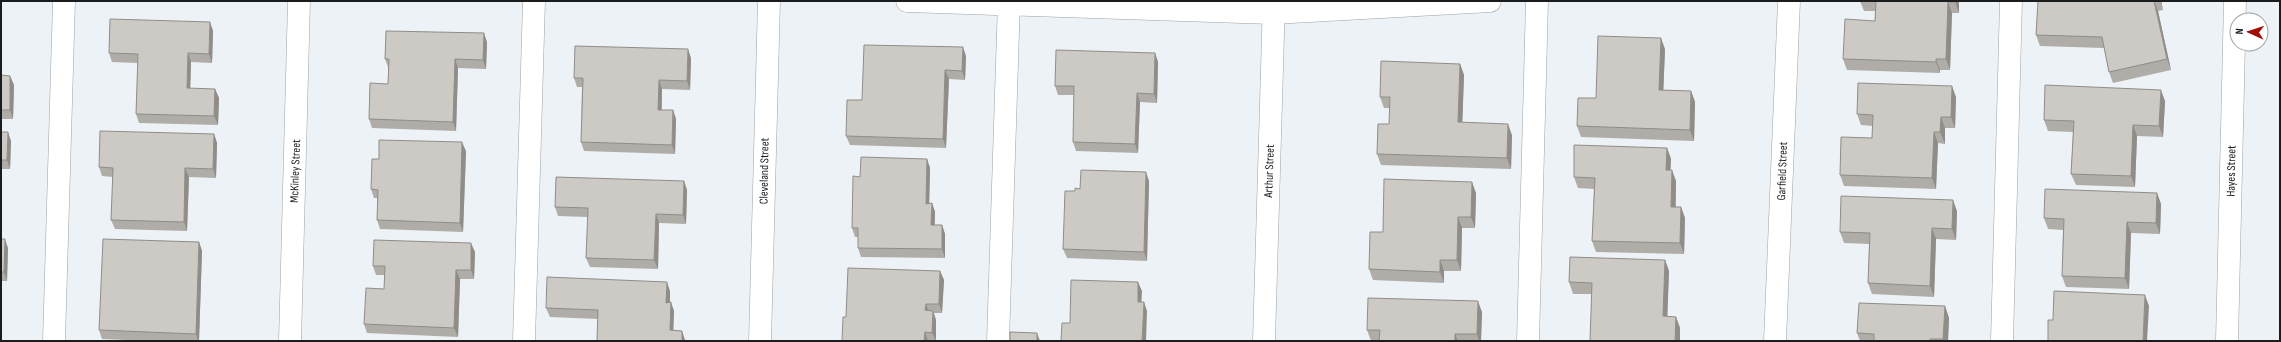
<svg xmlns="http://www.w3.org/2000/svg" width="2281" height="342" font-family="'Sofia Sans Condensed',sans-serif">
<rect width="100%" height="100%" fill="#ecf2f6"/>
<g fill="none" stroke-linecap="round" stroke-linejoin="round">
<defs>
<path id="minor" d="M907 1 1273 13 1490 1
M54 341 64 1
M290 341 299 1
M524 341 534 1
M760 341 769 1
M998 341 1009 1
M1264 341 1274 1
M1528 341 1537 1
M1775 341 1789 1
M2002 341 2011 1
M2227 341 2235 1"/>
</defs>
<use href="#minor" stroke="#9da2a6" stroke-width="23"/>
<use href="#minor" stroke="#fff" stroke-width="22"/>
</g>
<path fill="#b0ada9" d="M1860 1H1959V13H1952L1950 70H1940V73L1847 70 1843 59 1875 21V11H1864Z
M2038 1H2161L2163 10 2158 11 2171 70 2113 83 2109 72 2104 48 2040 46 2036 35Z
M210 22 213 31 212 63 191 62 190 89H215L219 98 218 125 139 123 136 114 138 63 112 62 109 53Z
M487 42 486 69 458 68 456 131 372 128 369 119 388 84V67L385 59Z
M1665 49 1663 90 1691 91 1695 102 1694 141 1581 137 1577 126 1596 98Z
M1155 53 1158 62 1157 103 1140 102 1138 153 1076 151 1073 142 1074 95H1058L1055 86Z
M966 56 965 80 949 79 946 148 850 145 846 136Z
M691 58 690 90 662 89V110H673L676 119 675 154 584 151 581 142 582 87H577L574 78Z
M1460 64 1464 75 1462 122 1512 135 1511 169 1381 165 1377 154 1389 124 1390 108H1384L1380 97Z
M1 75 10 76 14 85 13 119H1Z
M1956 97 1955 128H1945V144L1938 143 1936 189 1844 186 1840 175 1872 138 1873 126 1861 125 1857 114Z
M2165 101 2163 137 2137 136 2135 187 2076 185 2071 174 2073 132 2048 131 2044 120Z
M1 132 11 141 10 169H1Z
M214 134 217 143 216 178 189 177 187 231 115 229 111 220 113 177 102 176 99 167Z
M1667 148 1671 159 1670 170 1676 181V207H1681L1685 218 1684 254 1596 252 1592 241 1594 189 1578 188 1574 177Z
M466 151 463 232 380 229 377 220V198H374L371 189Z
M927 159 930 168 929 203H932L935 212V225H942L945 234V258L861 257 858 248V237H855L852 228 860 177Z
M684 181 687 190 686 224 659 223 658 269 590 267 586 258 588 217 558 216 555 207Z
M1149 181 1147 261 1067 258 1063 249 1075 191 1080 189Z
M1476 193 1475 228H1462L1461 271H1444V283L1373 280 1369 269 1383 232Z
M2157 193 2161 204 2160 234 2131 233 2129 289 2066 287 2062 276 2063 230 2048 229 2044 218Z
M1957 211 1956 240 1936 239 1934 297 1872 294 1868 283 1869 244 1844 243 1840 232Z
M1 239 8 248 7 281H1Z
M199 242 202 251 199 341H152L102 339 99 330Z
M475 252 474 279H460L458 337 367 333 364 324 384 289 385 275H376L373 266Z
M1665 260 1669 271 1667 316 1676 317 1680 328V341H1590L1592 294H1573L1569 282Z
M940 271 944 280 942 313H934L936 320V341H842L846 317Z
M670 291V302L674 311 673 330 682 331 685 341H597L598 319 550 317 546 308Z
M1945 306 1949 318 1948 341H1860L1857 333Z
M1482 312 1481 341H1371L1367 330Z"/>
<path fill="#908d89" d="M1955 1H1959V13L1955 2Z
M2154 1 2158 11 2171 70 2167 59Z
M2160 1H2161L2163 10Z
M1948 2 1952 13 1950 70 1946 59Z
M210 22 213 31 212 63 209 54Z
M484 33 487 42 486 69 483 60Z
M1661 38 1665 49 1663 101 1659 90Z
M963 47 966 56 965 80 962 71Z
M688 49 691 58 690 90 687 81Z
M188 53 191 62 190 97 187 88Z
M1155 53 1158 62 1157 103 1154 94Z
M455 59 458 68 456 131 453 122Z
M1936 59 1940 70V73L1936 62Z
M1460 64 1464 75 1462 133 1458 122Z
M945 70 949 79 946 148 943 139Z
M10 76 14 85 13 119 10 110Z
M659 80 662 89 661 119 658 110Z
M1952 86 1956 97 1955 128 1951 117Z
M215 89 219 98 218 125 214 116Z
M2161 90 2165 101 2163 137 2159 126Z
M1691 91 1695 102 1694 141 1690 130Z
M1137 93 1140 102 1138 153 1135 144Z
M673 110 676 119 675 154 672 145Z
M1941 117 1945 128V144L1940 132Z
M1508 124 1512 135 1511 169 1507 158Z
M2133 125 2137 136 2135 187 2131 176Z
M8 132 11 141 10 169 7 160Z
M1934 132 1938 143 1936 189 1932 178Z
M214 134 217 143 216 178 213 169Z
M462 142 466 151 463 232 460 223Z
M1667 148 1671 159 1670 181 1666 170Z
M927 159 930 168 929 213 926 204Z
M185 168 189 177 187 231 184 222Z
M1672 170 1676 181 1675 218 1671 207Z
M1146 172 1149 181 1147 261 1144 252Z
M684 181 687 190 686 224 683 215Z
M1472 182 1476 193 1475 228 1471 217Z
M2157 193 2161 204 2160 234 2156 223Z
M1953 200 1957 211 1956 240 1952 229Z
M932 203 935 212 934 234 931 225Z
M1681 207 1685 218 1684 254 1680 243Z
M656 214 659 223 658 269 654 260Z
M1458 217 1462 228 1461 271 1457 260Z
M2127 222 2131 233 2129 289 2125 278Z
M942 225 945 234V258L942 249Z
M1932 228 1936 239 1934 297 1930 286Z
M5 239 8 248 7 281 4 272Z
M199 242 202 251 199 341H198L196 334Z
M471 243 475 252 474 279 471 270Z
M1440 260 1444 271V283L1440 272Z
M1665 260 1669 271 1667 327 1663 316Z
M456 270 460 279 458 337 454 328Z
M940 271 944 280 942 313 939 304Z
M667 282 670 291V312L666 303Z
M1138 282 1142 291 1141 311 1138 302Z
M2145 295 2149 306 2147 341H2143Z
M1478 301 1482 312 1481 341H1479L1477 334Z
M671 302 674 311 673 339 670 330Z
M1144 302 1147 311 1146 341H1142Z
M926 304 929 313 925 310Z
M1945 306 1949 318 1948 341H1944L1943 339Z
M933 311 936 320V341L932 333Z
M1676 317 1680 328V341H1675Z
M682 331 685 340V341H682Z
M925 332 928 341H924Z
M1037 333 1040 341H1037Z
M1455 334 1458 341H1455Z"/>
<path fill="#cdc9c4" stroke="#908d89" d="M1876 1H1955V2H1948L1946 59H1936V62L1843 59 1845 19 1875 21Z
M2038 1H2154L2167 59 2109 72 2102 37 2036 35Z
M110 19 210 22 209 54 188 53 187 88 215 89 214 116 136 114 138 54 109 53Z
M386 31 484 33 483 60 455 59 453 122 369 119 370 83 388 84 389 59H385Z
M1598 36 1661 38 1659 90 1691 91 1690 130 1577 126 1578 98H1596Z
M864 45 963 47 962 71 945 70 943 139 846 136 847 100H862Z
M575 46 688 49 687 81 659 80 658 110H673L672 145 581 142 583 78H574Z
M1056 50 1155 53 1154 94 1137 93 1135 144 1073 142 1074 86H1055Z
M1381 61 1460 64 1458 122 1508 124 1507 158 1377 154 1378 124H1389L1390 97H1380Z
M1 75 10 76V110H1Z
M1858 83 1952 86 1951 117H1941L1940 132H1934L1932 178 1840 175 1841 137 1872 138 1873 115 1857 114Z
M2045 85 2161 90 2159 126 2133 125 2131 176 2071 174 2074 121 2044 120Z
M100 131 214 134 213 169 185 168 184 222 111 220 113 168 99 167Z
M1 132H8L7 160H1Z
M379 140 462 142 460 223 377 220 378 190 371 189 372 159H379Z
M1574 145 1667 148 1666 170H1672L1671 207H1681L1680 243 1592 241 1595 178 1574 177Z
M861 157 927 159 926 204 932 203 931 225H942V249L858 248V228H852L853 176 860 177Z
M1081 170 1146 172 1144 252 1063 249 1065 191H1075V188L1080 189Z
M556 177 684 181 683 215 656 214 654 260 586 258 588 208 555 207Z
M1384 179 1472 182 1471 217H1458L1457 260H1440V272L1369 269 1370 232H1383Z
M2045 189 2157 193 2156 223 2127 222 2125 278 2062 276 2064 219 2044 218Z
M1841 196 1953 200 1952 229 1932 228 1930 286 1868 283 1870 233 1840 232Z
M1 239H5L4 272H1Z
M103 239 199 242 196 334 99 330Z
M374 240 471 243V270H456L454 328 364 324 366 288 384 289 385 266H373Z
M1570 257 1665 260 1663 316 1676 317 1675 341H1590L1592 283 1569 282Z
M848 268 940 271 939 304H926L925 310 933 311 932 333 925 332 924 341H842L843 317H846Z
M547 277 667 282 666 303 671 302 670 330 682 331V341H597L598 310 546 308Z
M1071 280 1138 282V302H1144L1142 341H1061L1062 323H1070Z
M2054 291 2145 295 2143 341H2048V320H2053Z
M1368 298 1478 301 1477 334H1455V341H1379L1380 330H1367Z
M1859 303 1945 306 1943 339H1930V341H1874V334L1857 333Z
M1010 332 1037 333V341H1010Z"/>
<g text-anchor="middle" stroke-width="3" stroke-linejoin="round" paint-order="stroke">
<g font-size="12" fill="#1a1c1e" stroke="#fdfeff">
<text transform="translate(295 171) rotate(-88)" y="4">McKinley Street</text>
<text transform="translate(764 171) rotate(-89)" y="4">Cleveland Street</text>
<text transform="translate(1269 171) rotate(-88)" y="4">Arthur Street</text>
<text transform="translate(1782 171) rotate(-88)" y="4">Garfield Street</text>
<text transform="translate(2231 171) rotate(-89)" y="4">Hayes Street</text>
</g>
</g>
<rect width="2281" height="342" fill="none" stroke="#1a1c1e" stroke-width="4"/>
<g transform="translate(2249 32) rotate(273)"><circle r="19" fill="#fdfeff" stroke="#a2a4a5"/>
<path d="M0-3L7 15L0 10L-7 15Z" fill="#a30b05"/>
<text y="-6" font-size="11" font-weight="bold" text-anchor="middle" fill="#1a1c1e">N</text>
</g>
</svg>
